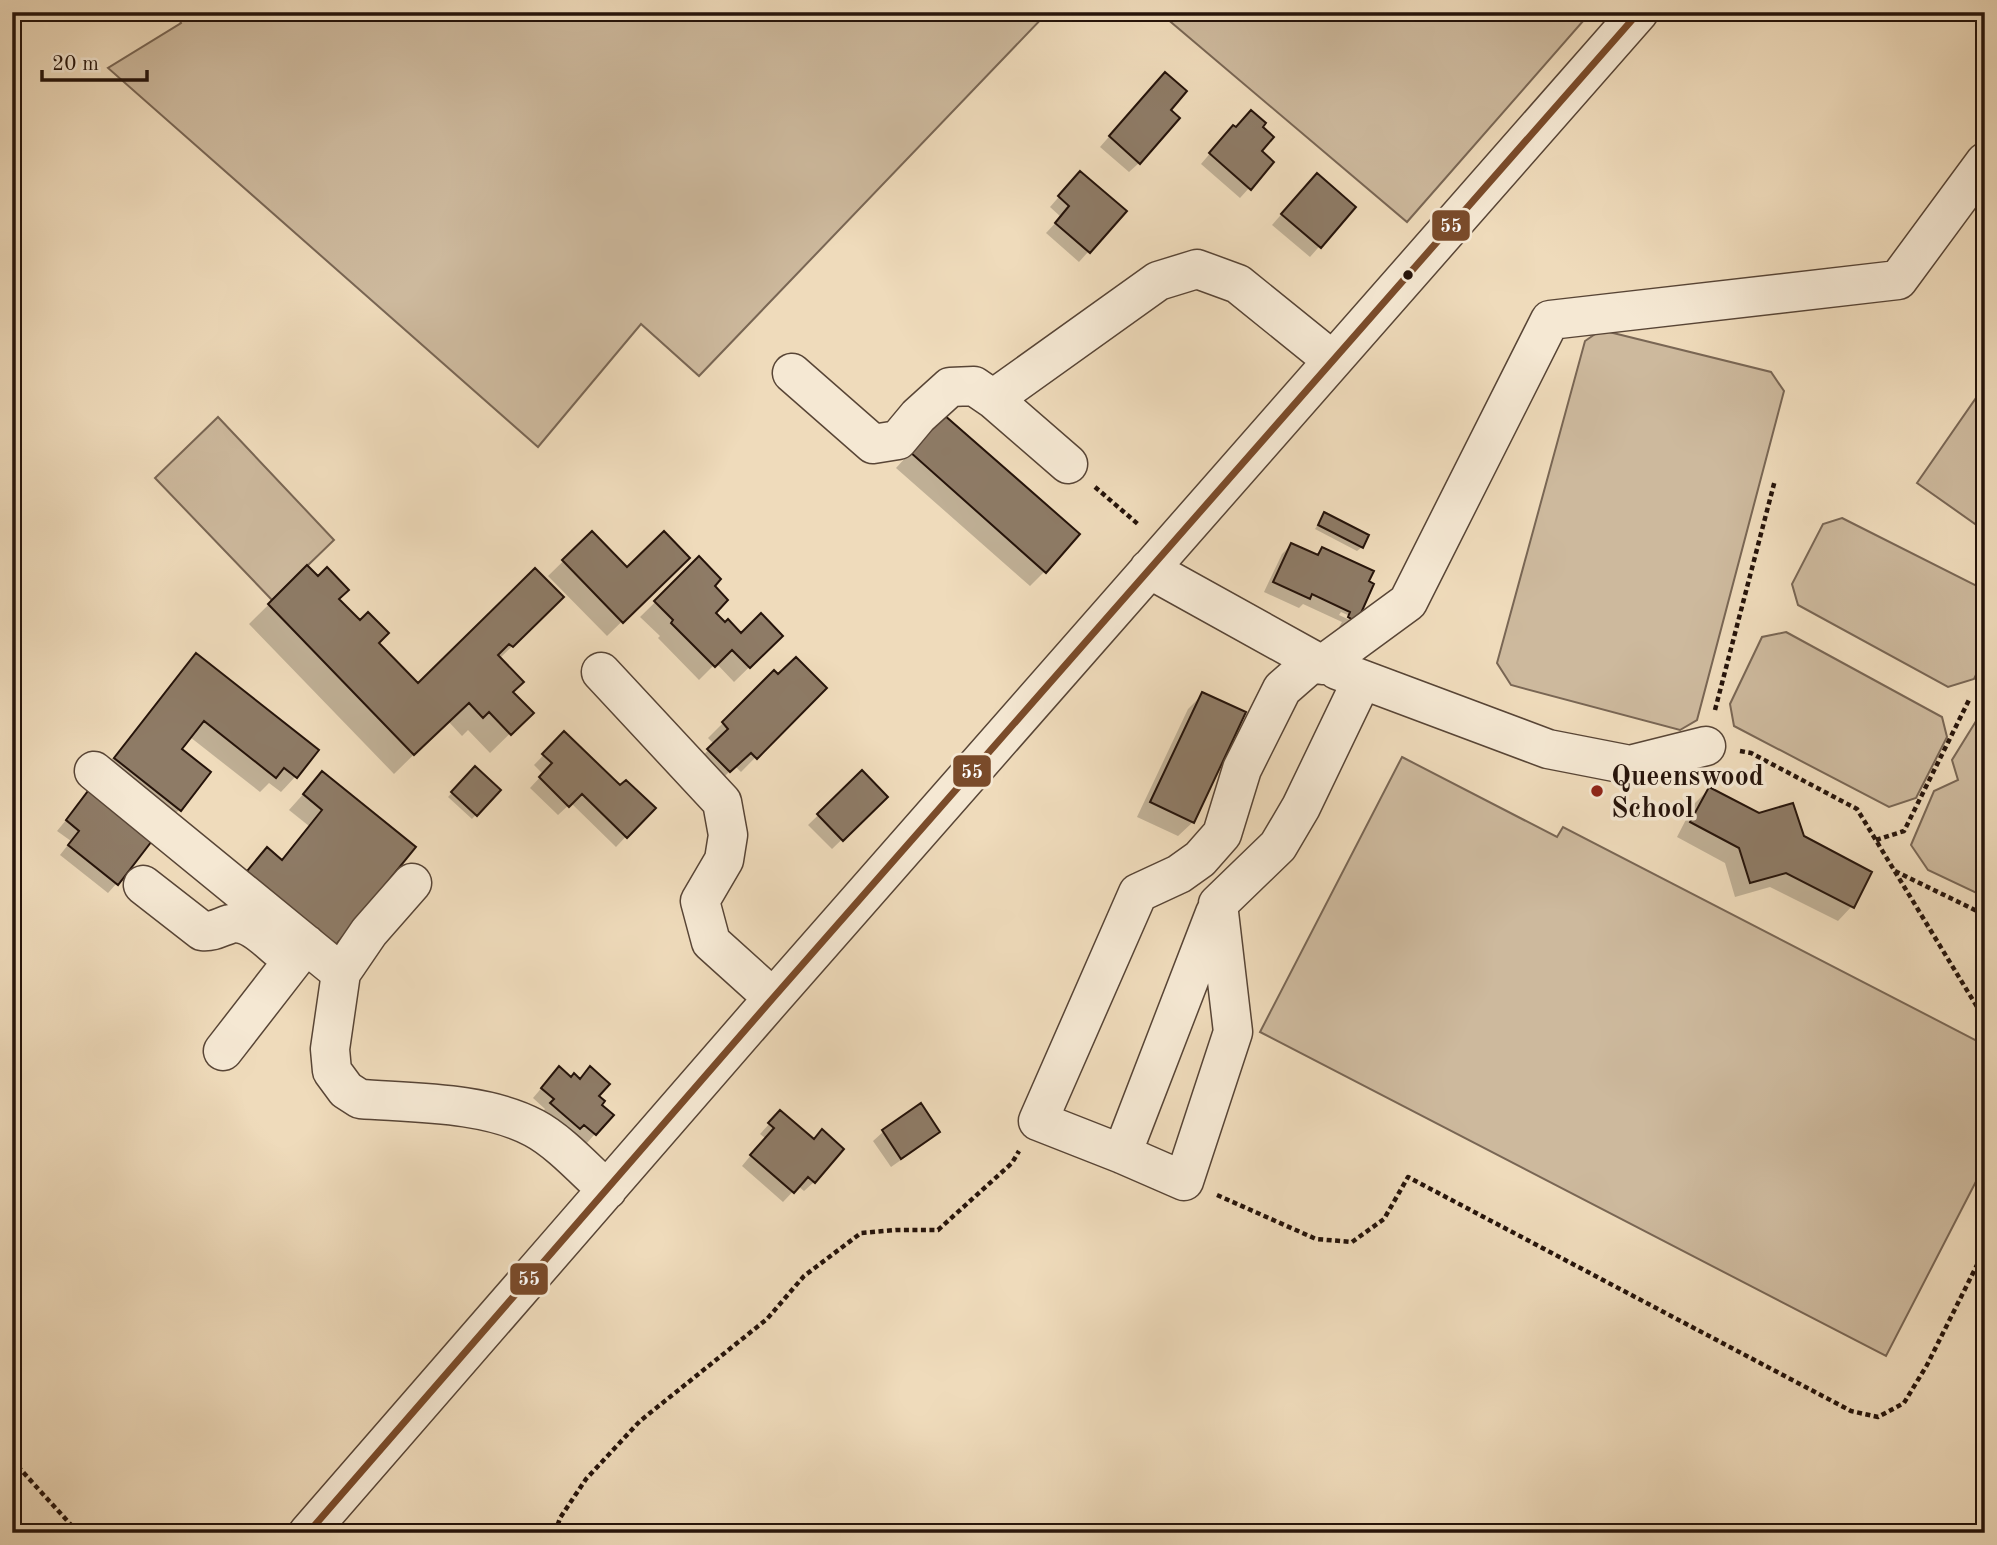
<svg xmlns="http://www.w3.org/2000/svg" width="1997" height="1545" font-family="'Old Standard TT',serif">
<rect width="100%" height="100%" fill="#efdbbb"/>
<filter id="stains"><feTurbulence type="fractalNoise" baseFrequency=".00286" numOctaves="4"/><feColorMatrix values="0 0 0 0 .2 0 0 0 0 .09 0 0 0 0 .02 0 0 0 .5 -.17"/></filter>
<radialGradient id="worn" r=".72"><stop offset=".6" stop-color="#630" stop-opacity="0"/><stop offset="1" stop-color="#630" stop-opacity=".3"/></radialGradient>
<path fill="#cdb99d" stroke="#796654" stroke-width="2" d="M176 12H1048L699 376 641 324 538 447 108 68 181 23Z
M1159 12H1591L1407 222Z
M1601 330 1771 372 1784 391 1697 720 1680 730 1511 685 1497 663 1585 341Z
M1985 385V531L1917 483Z
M218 417 334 540 272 600 155 478Z
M1842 518 1985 590V656L1974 679 1948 687 1798 605 1792 584 1823 524Z
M1786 632 1942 717 1947 737 1916 798 1889 807 1734 726 1730 704 1762 637Z
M1985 712V897L1928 870 1911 845 1934 791 1958 780 1952 760 1981 713Z
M1402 757 1557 837 1563 827 1985 1045V1164L1886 1356 1260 1032Z"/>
<path fill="#0003" d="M1155 84 1168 110 1139 163 1129 172 1100 147Z
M1224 137 1259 151 1249 188 1240 198 1201 164Z
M1071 183 1124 212 1079 262 1046 233 1061 217 1050 207Z
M1307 185 1354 207 1310 257 1272 225Z
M929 432 1045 571 1030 586 896 468Z
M1324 514 1362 547 1357 551 1315 529Z
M592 533 627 570 687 558 607 636 548 576Z
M1291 545 1315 556 1322 549 1371 571 1354 618 1341 612 1339 615 1354 622 1346 630 1339 627 1342 622 1303 604 1299 608 1264 592 1282 554Z
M699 559 712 586 714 613 725 624 741 635 781 636 734 682 716 663 699 680 658 638 660 636 640 617Z
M307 567 418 685 562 597 499 659 511 692 531 713 490 753 468 730 462 736 448 721 394 774 249 624Z
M197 656 317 750 295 777 281 792 269 783 260 792 190 737 180 749 179 810 164 824 100 774 182 670Z
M774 672 778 677 824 688 741 772 735 766 715 786 694 765 714 744 708 738Z
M1203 694 1193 822 1178 836 1137 817 1188 709Z
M564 734 620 788 653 808 616 847 571 803 558 815 530 788 543 774 534 765Z
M475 768 499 790 472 819 448 797Z
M322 773 413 847 229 892 267 849 281 860 309 826 289 810Z
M862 773 886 797 832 849 808 825Z
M1709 789 1802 838 1852 906 1838 921 1770 887 1735 897 1725 863 1677 837 1694 804Z
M91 790 117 883 108 893 60 855 71 841 57 831Z
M550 1078 579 1080 597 1096 595 1134 586 1144 541 1114 545 1109 533 1098Z
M920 1106 938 1131 928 1141 891 1167 873 1141 883 1132Z
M771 1122 814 1182 804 1191 798 1186 783 1202 742 1166 765 1138 760 1134Z"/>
<path fill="#8e7b66" stroke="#25130a" stroke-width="2" d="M1165 72 1187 91 1171 110 1180 118 1140 164 1109 136Z
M1251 110 1266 123 1263 127 1274 137 1262 151 1274 162 1251 190 1209 153 1233 125 1236 127Z
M1080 171 1127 211 1090 253 1055 223 1069 206 1058 196Z
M1317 173 1356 207 1321 248 1281 214Z
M943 414 1080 534 1046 573 910 452Z
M1324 512 1369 535 1363 548 1318 525Z
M592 531 627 567 664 531 690 558 623 623 562 560Z
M1291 543 1318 555 1322 547 1374 571 1369 581 1374 584 1357 622 1348 617 1350 612 1312 594 1310 599 1273 582Z
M699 556 721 579 715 586 728 600 716 613 725 622 728 619 741 633 761 613 783 636 750 668 732 650 715 667 671 623 673 620 654 601Z
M307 565 318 576 327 567 349 590 339 599 360 620 368 612 389 633 379 643 418 683 535 568 564 597 513 647 509 644 498 655 524 682 513 692 534 713 511 735 489 712 483 718 469 703 414 755 268 604Z
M196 653 319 750 297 778 284 768 276 778 204 721 182 749 211 772 181 811 114 758Z
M796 657 827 688 757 759 751 753 730 772 707 749 728 729 722 722 774 670 778 674Z
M1202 692 1246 712 1194 823 1150 802Z
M564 731 620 785 626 780 656 808 627 838 582 794 569 807 539 777 552 763 542 754Z
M475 766 501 790 477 816 451 792Z
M862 770 888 797 843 841 817 814Z
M322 771 416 847 332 950 242 877 267 847 282 860 322 810 303 794Z
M91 787 155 837 118 885 68 845 79 831 66 820Z
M1709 787 1759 813 1793 803 1804 836 1872 872 1854 908 1786 873 1750 883 1739 848 1690 822Z
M559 1066 571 1077 574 1073 580 1079 590 1066 610 1084 599 1096 605 1101 602 1105 614 1115 596 1135 584 1125 580 1129 550 1103 554 1099 541 1088Z
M921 1103 940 1132 901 1159 882 1130Z
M780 1110 814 1139 822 1129 844 1149 815 1183 808 1177 794 1193 750 1155 774 1128 768 1123Z"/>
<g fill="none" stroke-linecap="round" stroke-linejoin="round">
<defs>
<path id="minor" d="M792 373 873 444 898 440 918 416 950 387 974 386 993 399
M1068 464 993 399 1158 281 1197 269 1238 284 1332 360
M1149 569 1322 665 1408 602 1550 320 1898 280 1985 162
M1314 661 1282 689 1242 769 1222 834 1200 859 1179 874 1138 893 1038 1121 1122 1154 1184 1181 1233 1032 1218 904 1278 846 1301 807 1362 680
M1337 670 1548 749 1630 765 1706 746
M601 672 722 802 728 835 724 860 700 901 711 942 773 998
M94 771 341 973
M412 883 369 932 341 973 330 1049 332 1071 346 1090 360 1099C414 1103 486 1102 534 1128 559 1141 586 1171 607 1190
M143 885 202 931C214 932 220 927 230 924 249 919 267 940 281 951
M223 1051 306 944
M1122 1154 1215 913
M308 1533 773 998 1639 12"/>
</defs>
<use href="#minor" stroke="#584536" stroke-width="41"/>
<path stroke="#25130a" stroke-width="4.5" stroke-dasharray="5 3.5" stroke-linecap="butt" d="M1095 487 1139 525
M1715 710 1775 480
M1740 751 1751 753 1857 809 1985 1020
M1876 840 1904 831 1970 698
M1895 871 1985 915
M1217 1195 1316 1239 1352 1242 1384 1219 1408 1177 1851 1411 1878 1417 1904 1403 1927 1365 1985 1249
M12 1460 72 1526 73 1533
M555 1533 560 1518 586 1479 640 1421 767 1319 804 1276 861 1233 896 1230H938L1012 1163 1019 1151"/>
<use href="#minor" stroke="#f5e8d3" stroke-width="38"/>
<defs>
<path id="bus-1" d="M308 1533 773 998 1639 12"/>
</defs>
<use href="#bus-1" stroke="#f5e8d3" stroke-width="12"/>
<use href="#bus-1" stroke="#7a4b2a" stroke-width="7"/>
</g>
<circle fill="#25130a" stroke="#f5e8d3" stroke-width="2.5" cx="1408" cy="275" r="6"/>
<circle fill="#8f2418" stroke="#f5e8d3" stroke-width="2.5" cx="1597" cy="791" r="7"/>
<g text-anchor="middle" stroke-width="7" stroke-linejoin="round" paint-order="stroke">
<g font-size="28" font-weight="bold" fill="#25130a" stroke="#f5e8d3" text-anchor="start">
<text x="1611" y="785">Queenswood<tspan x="1611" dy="32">School</tspan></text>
</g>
</g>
<g stroke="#f5e8d3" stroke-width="2.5">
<rect x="1431" y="209" width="40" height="33" rx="7" fill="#7a4b2a"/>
<rect x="952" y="754" width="40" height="34" rx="7" fill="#7a4b2a"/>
<rect x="509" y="1262" width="40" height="34" rx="7" fill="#7a4b2a"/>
</g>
<g font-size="19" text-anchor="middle" font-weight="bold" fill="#fff">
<text x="1451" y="232">55</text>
<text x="972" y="778">55</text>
<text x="529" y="1285">55</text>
</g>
<rect width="1997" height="1545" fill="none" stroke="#efdbbb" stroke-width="42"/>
<rect x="14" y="14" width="1969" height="1517" fill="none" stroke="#25130a" stroke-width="3.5"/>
<rect x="21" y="21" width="1955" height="1503" fill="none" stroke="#25130a" stroke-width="2"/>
<path d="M42 70v10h105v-10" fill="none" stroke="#25130a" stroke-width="3.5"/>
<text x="52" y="70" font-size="21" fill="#25130a" stroke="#f5e8d3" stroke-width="5" paint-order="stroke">20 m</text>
<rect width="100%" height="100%" filter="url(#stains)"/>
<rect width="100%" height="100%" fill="url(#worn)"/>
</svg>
